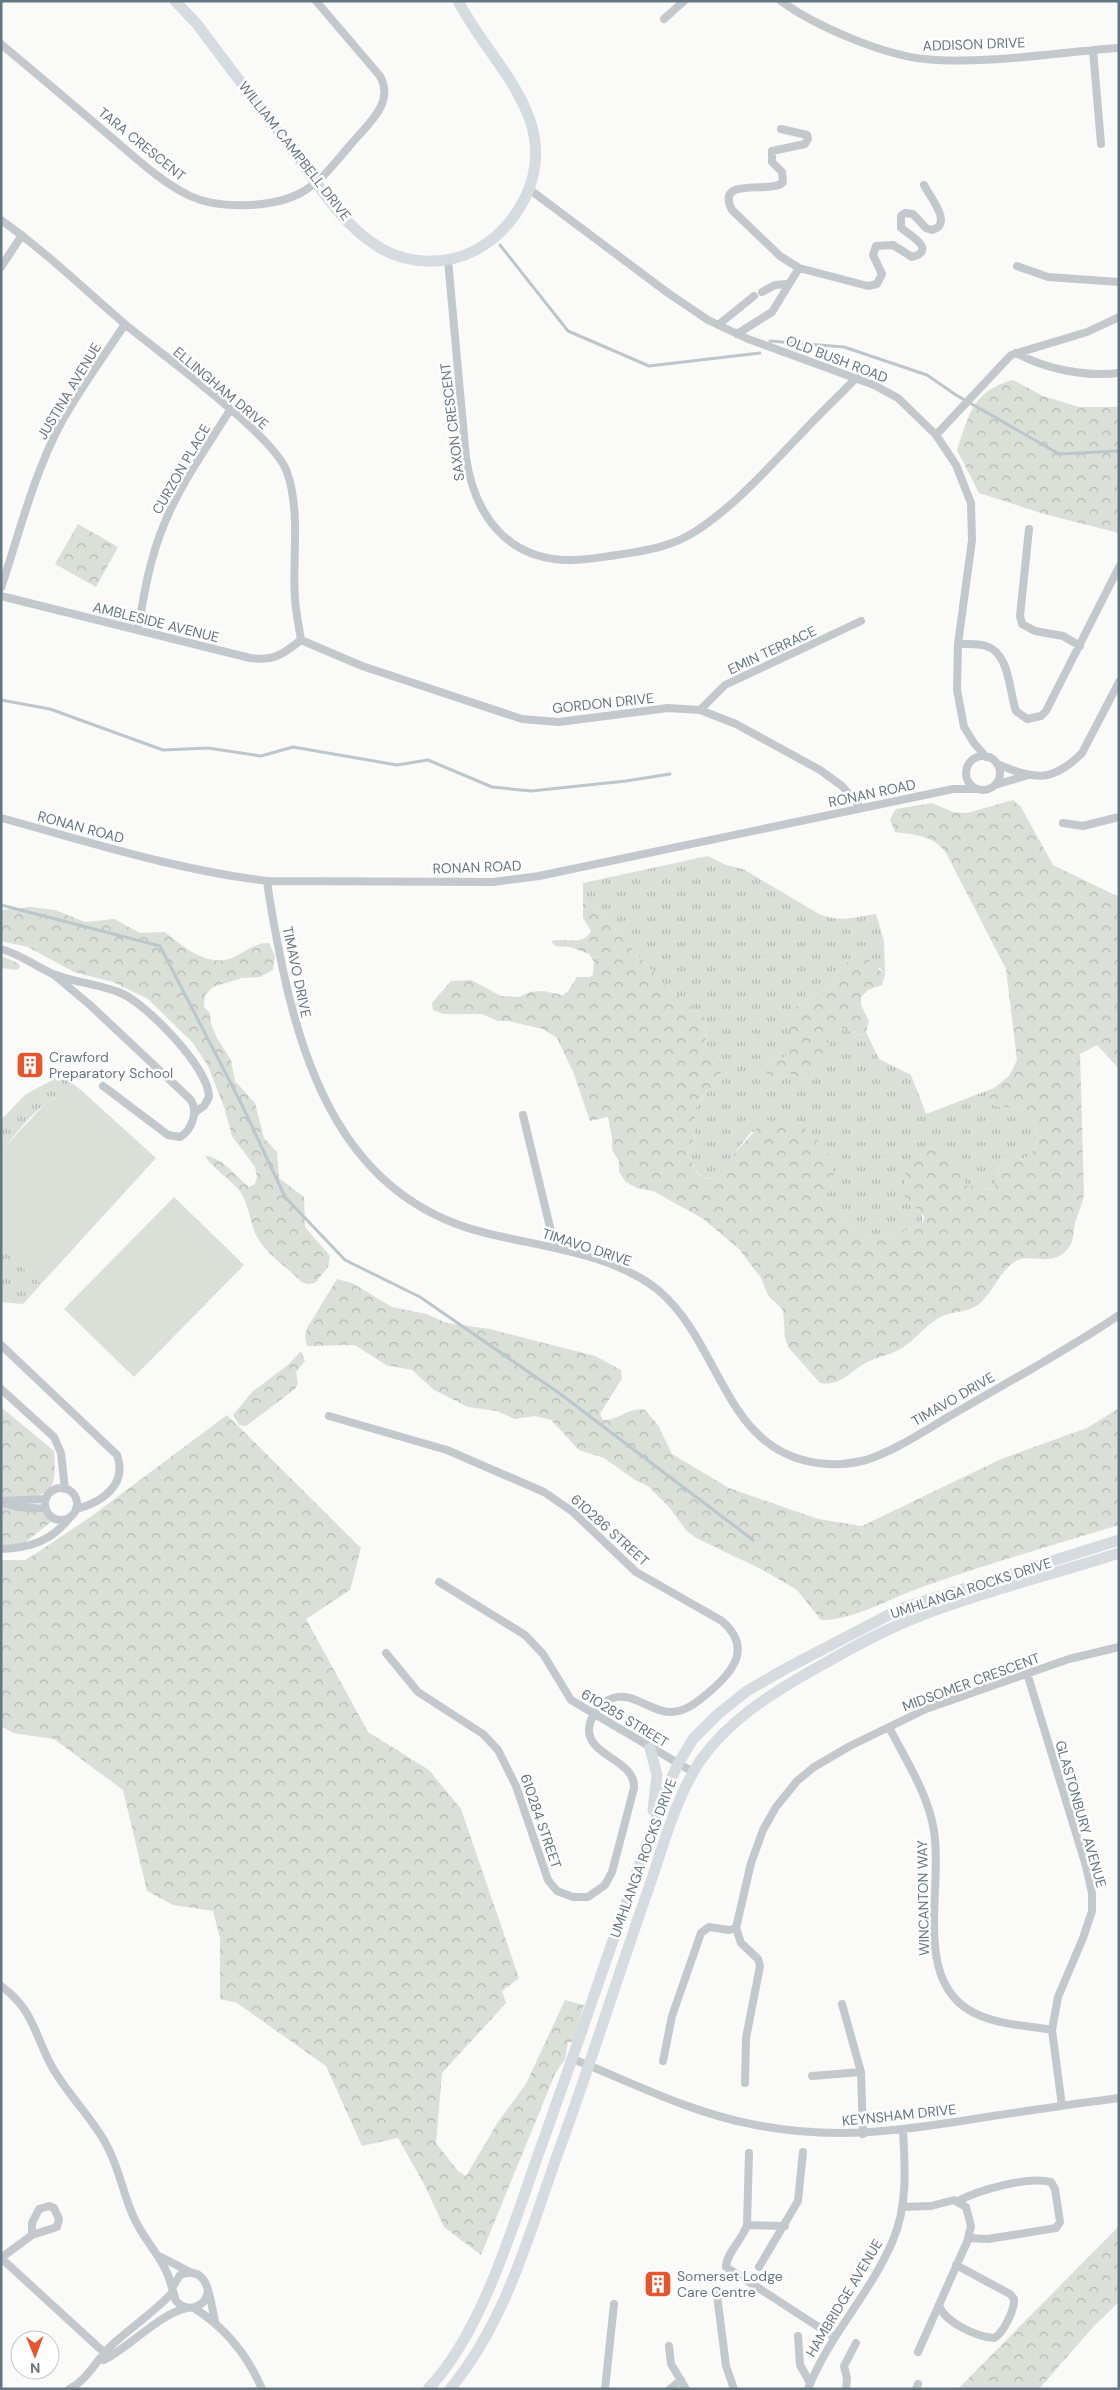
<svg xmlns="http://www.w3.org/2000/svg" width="1120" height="2390" font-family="'DM Sans',sans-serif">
<defs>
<pattern id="grass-tufts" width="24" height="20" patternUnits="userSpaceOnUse" patternTransform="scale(1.25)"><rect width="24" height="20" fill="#dadfd7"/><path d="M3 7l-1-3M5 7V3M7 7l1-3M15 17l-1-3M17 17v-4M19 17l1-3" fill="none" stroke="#b4b9b4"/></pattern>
<pattern id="forest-crowns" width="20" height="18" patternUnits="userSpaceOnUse" patternTransform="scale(1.25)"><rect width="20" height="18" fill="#dadfd7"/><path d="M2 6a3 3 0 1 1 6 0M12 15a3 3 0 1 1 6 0" fill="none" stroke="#b4b9b4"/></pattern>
</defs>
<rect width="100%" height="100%" fill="#fafaf8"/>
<path fill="url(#grass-tufts)" d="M708 856 726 865 743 869 819 914C843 923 853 917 876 914L884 941 885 975 880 968 840 966 833 984 797 1006 790 1049 785 1057 765 1066 775 1081 791 1074 801 1079 811 1078 817 1061 828 1048 830 1025 837 1026 860 1035 866 1032 879 1059 911 1075 926 1114 994 1088 989 1098 996 1106 1026 1110 1034 1118 1038 1140 1030 1156 998 1167 994 1189 987 1190 966 1186 957 1162 906 1179C903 1196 908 1202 922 1213V1224C910 1231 877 1241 863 1235 856 1232 851 1224 844 1222 830 1216 825 1217 821 1201L833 1183 752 1131 731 1157 725 1171 717 1179C698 1180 695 1170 688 1154L695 1134V1109L704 1094 716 1083 721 1072 706 1052 705 1018 665 985 590 902 586 901 583 904V883Z
M62 1075 83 1092C47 1088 23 1127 1 1151V1120L26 1094Z
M1 1248 41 1284 23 1304 1 1302Z"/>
<path fill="url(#forest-crowns)" d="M1013 380 1043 396 1079 407H1119V533L1044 514 979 493 957 450C969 415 973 390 1013 380Z
M78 524 118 547 96 587 55 564Z
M1013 800 1021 807 1053 865 1119 897V1069L1097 1045 1080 1054 1084 1195C1082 1204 1079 1211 1076 1220 1072 1232 1076 1241 1066 1251 1051 1267 1030 1253 1016 1261 999 1271 994 1292 979 1304 967 1314 950 1310 937 1319 924 1327 915 1340 902 1348 893 1354 880 1356 870 1361 852 1368 843 1387 820 1383L788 1347 785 1337 783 1310 768 1295 761 1278 739 1249 702 1218 653 1191 637 1188 626 1182 619 1172V1161L612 1150V1137L608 1117 590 1121 574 1074 557 1038 543 1029 508 1021H498L482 1014H443L433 1010 432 1003 451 981 471 980 501 996 518 997 530 992 543 991 563 995 568 991 577 977H590L593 975 594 962 589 954 570 947 555 946 551 941C566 937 582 947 591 931L583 918V904L586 901 590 902 665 985 705 1018 706 1052 721 1072 716 1083 704 1094 695 1109V1134L688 1154C695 1170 698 1181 717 1179L725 1171 731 1157 764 1121C774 1120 785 1118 795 1123 816 1134 837 1156 833 1181 832 1188 825 1195 821 1201 825 1217 831 1216 844 1222 851 1224 856 1232 863 1235 877 1241 910 1231 922 1224L924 1217C919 1207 907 1205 904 1194 903 1189 907 1183 906 1179 903 1156 927 1136 948 1152 959 1160 962 1174 966 1185L987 1190 994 1189 998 1167 1030 1156 1038 1140 1034 1118 1026 1110 996 1106 989 1098 994 1088 1009 1076 1017 1060 1006 969 946 853C933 835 916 835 895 832L890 819 896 809 932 803 953 812 967 813Z
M30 907 55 910 85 922 114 919 140 933 165 932C183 947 210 969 234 957 247 951 254 943 269 943L275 956 273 970 260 977 242 978 213 987 205 995 204 1007 210 1013 211 1024 217 1038 231 1060 235 1081 255 1103 264 1138 277 1152 279 1178 304 1197 305 1227 330 1256 328 1267 315 1283 308 1284 301 1282C287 1266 266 1255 256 1235 249 1220 249 1202 238 1189 227 1177 214 1169 205 1156 221 1156 237 1177 249 1187L255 1184 257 1177 255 1167 232 1136 224 1107 208 1066 193 1043 148 999 113 982 74 972 28 947 1 941V910Z
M1 956 18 963 20 967 17 970 1 968Z
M854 959H868L885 975 882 985 868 990 861 997V1005L869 1021 866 1032 860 1035 837 1026H830L828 1048 817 1061 811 1078 801 1079 791 1074 775 1081 768 1078 765 1066 785 1057 790 1049V1014L797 1006 833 984 840 966Z
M337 1279 352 1283 392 1307 426 1314 447 1323 490 1329 595 1356 621 1370 622 1378 600 1414 603 1420C621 1420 627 1407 645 1410L658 1425 672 1454 729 1488 818 1519 862 1526 1001 1459 1087 1428 1119 1408V1525C1053 1545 987 1564 922 1587 893 1597 852 1621 821 1620L797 1590 763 1570 696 1538 686 1530 669 1507 648 1486 635 1480 604 1458 579 1450 551 1420 535 1416 515 1419 497 1411 468 1407 434 1390 412 1370 386 1365 355 1345 307 1346 305 1336 307 1328Z
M301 1351 305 1361 296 1372 298 1383 295 1389 246 1426 239 1425 233 1415 252 1392 289 1364Z
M1 1407 54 1451C58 1497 47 1496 6 1499L1 1497Z
M227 1415 361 1548 350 1590 306 1619 368 1732 429 1770 461 1809 519 1978 502 1991 506 2003 442 2073 436 2143 458 2171 466 2176 498 2122 526 2084 565 2000 584 2005 573 2041 568 2043 565 2059 555 2074 481 2255 444 2227 425 2186 398 2138 362 2146 326 2066 237 2003 220 1999V1938L213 1911 173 1905 147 1891 123 1790 54 1739 13 1733 1 1726V1560H26L89 1518Z
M1 1500 56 1518 23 1544 1 1545Z
M1119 2226V2302L1094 2326 1039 2389H958Z"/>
<path fill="#dadfd7" d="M66 1091 83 1092 156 1158 41 1284 1 1248V1151L44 1105Z
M174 1197 244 1265 134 1377 64 1309Z"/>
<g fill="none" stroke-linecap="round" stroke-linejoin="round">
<path stroke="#bbc7cb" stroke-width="3" d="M500 245 568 331 649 366 760 353
M770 341 844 347 927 375 956 395 1059 454 1119 451
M1 700 50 709 163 750 208 748 261 756 293 747 397 765 428 760 492 787 531 791 626 781 670 774
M1 905 160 946 242 1105 285 1197 345 1260 420 1297 559 1393 753 1540"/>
<path stroke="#c3c8cc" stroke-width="8" d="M781 1C815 26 883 55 925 59 986 65 1057 52 1119 48
M664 19 684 1
M1 44C38 75 75 106 111 137 136 158 161 182 190 196 220 210 276 208 304 191 323 180 338 159 352 143 368 124 395 103 380 76L316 1
M1093 50 1101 144
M529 189 668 293 708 320 748 339 874 385 898 398 936 435 956 465 971 503 972 540 958 644 957 690 964 727 974 743 986 757
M1 220C46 252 84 289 126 325 161 354 274 435 287 472 301 513 292 556 295 599 296 613 299 627 301 640
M448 260 466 458C475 516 508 561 572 560 587 560 602 557 617 555 644 551 672 547 696 531 736 505 768 468 801 434 819 414 839 396 857 377
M1017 266 1048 277 1119 282
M1 267 22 235
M799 268 868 286 877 284 882 274 873 255 876 246 893 245 912 257C938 250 908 234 901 228V216L905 213 913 214 926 228 932 230C954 224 929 196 924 185
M762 292 775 285 787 284
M718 325 754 296
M737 334 772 312 799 268 780 256 732 210C714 175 773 195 783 182L782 172 772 162V151L805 144 808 139 807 135 781 129
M1016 353C1046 369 1084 377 1119 373
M936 435 1011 355 1087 332 1119 317
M1029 529 1020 616 1022 624 1035 631 1063 636 1080 646
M1 588C19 534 33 477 59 427 78 391 103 358 125 324
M1 596 250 658C274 661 282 655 301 640
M138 630C144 593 150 557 165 522 181 483 207 447 230 410
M301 640 362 666 522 719 559 722 668 708 700 710 736 724 820 770 842 786 861 808
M958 644C967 644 977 643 986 646 1010 653 1009 692 1016 711L1027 719 1041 716 1046 711 1119 567
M700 710 725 685 861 621
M966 773a17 17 0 1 1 34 0a17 17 0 1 1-34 0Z
M997 764C1034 779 1051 784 1082 753L1119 682
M995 785 1025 776
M1 818C90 842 176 870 267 881L493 882 539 876 953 789H977
M1063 823 1083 826 1119 817
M267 881C271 911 277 941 283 970 308 1089 357 1202 486 1233 541 1247 612 1253 658 1290 724 1345 724 1459 829 1464 841 1465 854 1463 866 1460 900 1449 931 1426 962 1409 1015 1378 1069 1349 1119 1315
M1 949C20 954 35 966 53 974 75 983 101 984 123 994 148 1006 209 1068 209 1097L204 1106 194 1113
M53 974 90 1005 190 1099C199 1111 192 1130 180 1137L168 1135 103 1086
M523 1115 555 1248
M1 1345 117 1455C128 1485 101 1503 76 1509
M1 1389 54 1437 61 1453 65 1489
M329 1416 447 1450 544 1492 573 1512 636 1572 722 1621C753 1648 733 1672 708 1693 697 1702 687 1711 672 1712 652 1713 633 1691 613 1698 603 1701 593 1713 590 1723 581 1756 636 1758 634 1788L612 1872 605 1885 588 1897H573L557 1891 548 1880 516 1786 498 1750 483 1734 418 1692 386 1653
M45 1504a16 16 0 1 1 32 0a16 16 0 1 1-32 0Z
M3 1501 45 1499
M1 1502 18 1507 46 1509
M1 1549C30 1548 52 1541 70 1517
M439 1582 525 1635 543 1654 571 1700 693 1772
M1027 1673 1086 1866 1092 1893V1911L1083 1938 1058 1997 1052 2030 1062 2106
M889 1727C906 1761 928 1793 934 1831 944 1890 909 1988 981 2016 1003 2025 1029 2026 1052 2030
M1 1986C33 2009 34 2033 51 2065 66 2093 91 2116 106 2144 119 2167 123 2194 134 2218 146 2244 166 2260 172 2288
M842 2004 861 2072 863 2134
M573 2059C631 2082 689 2112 751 2124 832 2141 900 2131 980 2118 1026 2111 1073 2104 1119 2098
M663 2061 672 2016 701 1933 709 1927 729 1930 736 1928
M812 2076 861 2072
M745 2083 746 2038 760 1966 758 1959 741 1943 736 1928 751 1863 763 1830 776 1807 797 1781 814 1767 850 1746 926 1709 1069 1659 1119 1647
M749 2153 747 2225C743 2239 726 2253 726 2267L834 2337
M958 2201C979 2190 1027 2176 1051 2182L1055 2189 1060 2222 1056 2228 988 2239 968 2238
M902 2207 931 2206 954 2200 966 2207 971 2226 967 2242 918 2352
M747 2225 785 2226
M161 2257 190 2272
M1 2258 109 2357
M1 2258 32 2235 57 2227 59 2219 54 2208 49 2206 39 2209 32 2223V2235
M759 2267 798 2201 803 2152
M208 2291C205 2308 188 2313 176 2301L172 2288 180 2275C210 2262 210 2303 215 2321
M717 2295 726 2366 734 2389
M939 2305C944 2322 977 2337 994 2338 1003 2334 1015 2309 1014 2299L1010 2294 956 2265
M194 2308C226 2328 247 2354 262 2389
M798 2336 800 2365 810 2383
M669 2346 671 2364 686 2389
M104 2360C131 2346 159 2314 187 2308
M69 2389C89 2379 97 2358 113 2344 132 2327 154 2312 172 2293
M605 2389 614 2304
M670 2389 681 2380
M808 2389C829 2335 871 2293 893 2240 908 2205 905 2167 903 2130
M846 2389 847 2378 844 2366 856 2343
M916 2389 918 2384"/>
<path stroke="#d6dbdf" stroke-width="11" d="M175 1 197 24C228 66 260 107 291 148 317 183 343 227 382 249 410 265 448 265 476 250 498 238 514 220 525 198 563 119 491 65 458 1
M650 1748 657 1775 653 1810
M428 2389C481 2334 512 2229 537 2158 581 2036 621 1914 665 1793L678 1764 693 1739 718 1714 747 1691 785 1669 902 1608 1119 1540
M450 2389C506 2322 529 2234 558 2153 590 2066 617 1978 648 1890 663 1847 675 1799 700 1761 728 1721 769 1695 811 1671 848 1650 885 1629 925 1614 988 1590 1055 1574 1119 1553"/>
</g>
<defs>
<symbol id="building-square" viewBox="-11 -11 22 22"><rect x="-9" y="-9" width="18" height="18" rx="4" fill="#e4572e" stroke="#fff"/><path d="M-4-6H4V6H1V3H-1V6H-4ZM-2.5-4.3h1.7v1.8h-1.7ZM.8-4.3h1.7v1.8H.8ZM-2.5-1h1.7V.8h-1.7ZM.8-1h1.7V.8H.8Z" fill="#fff"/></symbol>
</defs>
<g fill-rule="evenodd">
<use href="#building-square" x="14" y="1049" width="32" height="32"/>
<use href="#building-square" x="642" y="2268" width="32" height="32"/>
</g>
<g text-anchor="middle" stroke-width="5" stroke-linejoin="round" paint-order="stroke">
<g font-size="14" fill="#657683" stroke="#fff">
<text transform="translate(974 44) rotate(-2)" y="5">ADDISON DRIVE</text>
<text transform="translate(142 144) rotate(39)" y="5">TARA CRESCENT</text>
<text transform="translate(295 151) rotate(52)" y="5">WILLIAM CAMPBELL DRIVE</text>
<text transform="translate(837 359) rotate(21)" y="5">OLD BUSH ROAD</text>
<text transform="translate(221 388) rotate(40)" y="5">ELLINGHAM DRIVE</text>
<text transform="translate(69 391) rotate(-59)" y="5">JUSTINA AVENUE</text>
<text transform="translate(452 422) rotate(-97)" y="5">SAXON CRESCENT</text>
<text transform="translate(181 469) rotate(-60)" y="5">CURZON PLACE</text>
<text transform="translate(156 622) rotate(14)" y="5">AMBLESIDE AVENUE</text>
<text transform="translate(772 650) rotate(-25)" y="5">EMIN TERRACE</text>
<text transform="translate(603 703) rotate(-6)" y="5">GORDON DRIVE</text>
<text transform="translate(872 793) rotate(-12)" y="5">RONAN ROAD</text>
<text transform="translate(81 827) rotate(15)" y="5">RONAN ROAD</text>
<text transform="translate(477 867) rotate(-2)" y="5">RONAN ROAD</text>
<text transform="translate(297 972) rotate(78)" y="5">TIMAVO DRIVE</text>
<text transform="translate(587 1247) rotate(18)" y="5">TIMAVO DRIVE</text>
<text transform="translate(953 1399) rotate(-30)" y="5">TIMAVO DRIVE</text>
<text transform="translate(610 1530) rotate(42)" y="5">610286 STREET</text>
<text transform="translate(971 1588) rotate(-18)" y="5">UMHLANGA ROCKS DRIVE</text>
<text transform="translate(971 1682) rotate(-20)" y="5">MIDSOMER CRESCENT</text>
<text transform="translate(625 1718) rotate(31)" y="5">610285 STREET</text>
<text transform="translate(1081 1814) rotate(74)" y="5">GLASTONBURY AVENUE</text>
<text transform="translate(541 1821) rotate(71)" y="5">610284 STREET</text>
<text transform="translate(643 1858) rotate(-70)" y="5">UMHLANGA ROCKS DRIVE</text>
<text transform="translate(923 1898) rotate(-91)" y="5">WINCANTON WAY</text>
<text transform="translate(899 2115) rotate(-6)" y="5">KEYNSHAM DRIVE</text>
<text transform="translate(844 2298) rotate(-59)" y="5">HAMBRIDGE AVENUE</text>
</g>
<g font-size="14" fill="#657683" stroke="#fff" text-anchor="start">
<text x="49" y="1062">Crawford<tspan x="49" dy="16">Preparatory School</tspan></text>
<text x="677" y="2281">Somerset Lodge<tspan x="677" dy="16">Care Centre</tspan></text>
</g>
</g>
<rect width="1120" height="2390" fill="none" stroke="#657683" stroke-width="5"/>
<g transform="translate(35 2355) rotate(179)"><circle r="24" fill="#ffffff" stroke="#c1c8cd"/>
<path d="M0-4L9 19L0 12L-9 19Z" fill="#e4572e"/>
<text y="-8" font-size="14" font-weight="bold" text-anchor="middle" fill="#657683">N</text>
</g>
</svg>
